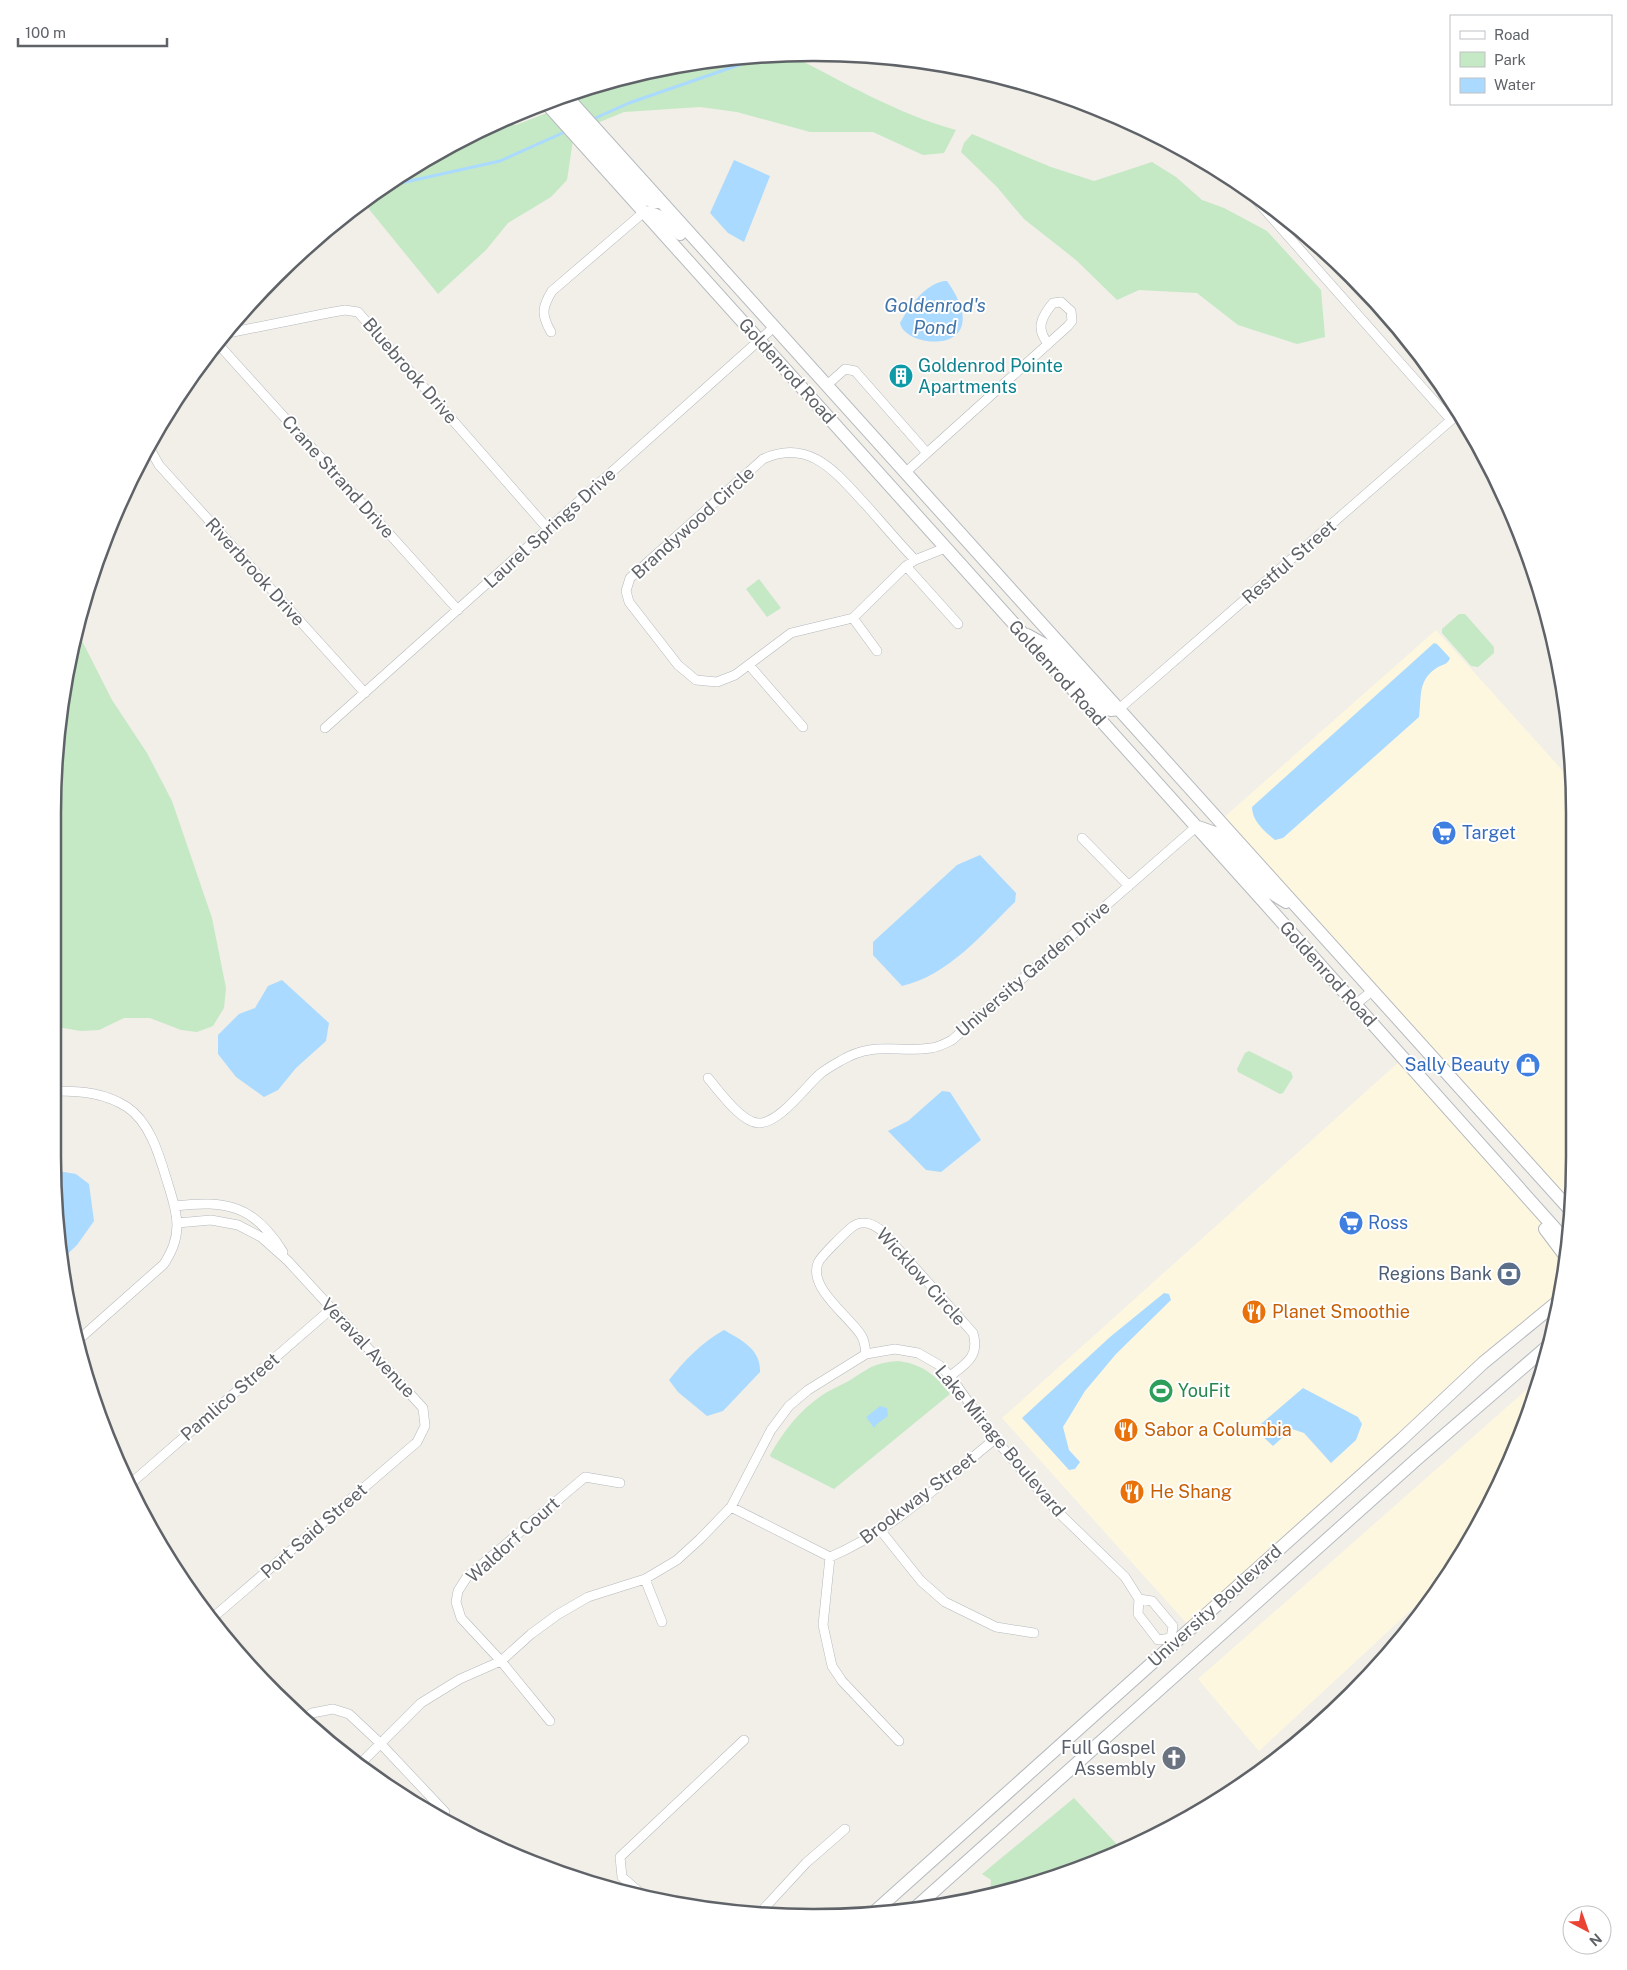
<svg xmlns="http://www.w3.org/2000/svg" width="1627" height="1970" font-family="'Public Sans',sans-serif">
<rect width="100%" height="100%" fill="#f1efe8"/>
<path fill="#fef7e0" d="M1436 630 1571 780 1574 813 1573 1207 1221 820Z
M1400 1061 1568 1245 1560 1301 1190 1627 1002 1418Z
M1540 1378 1534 1401 1473 1537 1438 1585 1259 1751 1198 1679Z"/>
<path fill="#c5e8c5" d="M790 55C844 82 897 114 956 130L944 153 923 155 873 132H810L737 112 700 107 624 112 595 124 576 98C639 64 719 62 790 55Z
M557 109 574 133 567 180 551 197 508 223 486 250 438 294 364 203 391 181 496 124 516 125Z
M972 134 1051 167 1094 181 1152 162 1176 177 1202 200 1224 208 1267 231 1321 290 1325 337 1297 344 1238 325 1197 293 1139 290 1117 300 1076 260 1024 219 997 187 961 152 964 143Z
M759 579 781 608 767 617 746 589Z
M1459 614H1465L1494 647V653L1478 667 1471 666 1442 633V629Z
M76 629 112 700 147 753 172 801 212 918 226 988 224 1008 213 1026 197 1032 181 1030 150 1018H124L99 1030 81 1031 57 1027 54 763Z
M1249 1051 1291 1072 1293 1077 1283 1093 1280 1094 1238 1072 1237 1069 1245 1053Z
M898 1361C922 1364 936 1375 950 1394L834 1489 771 1457 770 1455C783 1432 799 1411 821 1396 831 1389 842 1385 852 1379 871 1367 874 1363 898 1361Z
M1074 1798 1123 1851 1105 1859 990 1894 991 1880 982 1874Z"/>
<path fill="#aadaff" d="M734 160 770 176 744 242 728 233 710 213Z
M944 281H947C999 355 906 351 900 323 909 307 924 285 944 281Z
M1434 643 1437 644 1450 658C1448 664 1444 664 1438 667 1417 680 1422 696 1419 717L1283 838 1275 840C1265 832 1252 821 1252 807Z
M980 855 1016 893 1015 902C982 934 949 975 902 986L873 955V942L957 865Z
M282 980 329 1023 326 1041 296 1068 278 1090 264 1097 236 1077 218 1054V1035L239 1014 255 1008 268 986Z
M942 1091 950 1092 981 1140 941 1172 926 1170 888 1131 908 1121Z
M58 1171 76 1174 89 1184 94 1221 77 1245 60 1261Z
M1164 1293 1169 1294 1171 1300 1116 1354 1085 1391 1063 1427 1069 1450 1080 1462 1075 1469 1069 1470 1022 1418 1110 1337Z
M724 1330C741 1340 761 1349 760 1372L723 1411 707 1416 678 1392 669 1380C685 1360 701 1343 724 1330Z
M1303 1388 1358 1417 1362 1424 1356 1440 1331 1463 1304 1433 1292 1429 1273 1446 1260 1434 1261 1424Z
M880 1406 887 1408 888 1416 877 1424 874 1428 866 1417Z"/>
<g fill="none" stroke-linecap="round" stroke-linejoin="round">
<path stroke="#aadaff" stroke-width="3" d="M591 120 629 103 759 58
M383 187 500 161 567 131"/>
<defs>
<path id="street" d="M1248 191 1451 420
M551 332C541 315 542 307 552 291L644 212
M228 333 328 313 345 310 358 312 548 529
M219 345 458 610
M827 385 845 369 855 371 927 453 905 473
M150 449 159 465 365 693
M927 453 1068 326 1072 321 1071 311 1061 302 1053 303C1042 316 1035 329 1048 343
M915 560C898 542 882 523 866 505 837 474 810 437 763 459L630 578 626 591 629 602 678 665 696 680 717 682 735 675 791 633 853 618 906 566 915 560 945 548
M906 566 958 624
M853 618 877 651
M749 665 803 727
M1119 709 1458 414
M325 728 774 327
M1082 838 1129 886
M1356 1004 1372 991
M708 1078C719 1091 741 1122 758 1123 779 1124 805 1087 820 1074 826 1069 835 1064 842 1060 874 1041 898 1053 931 1048 939 1047 946 1043 952 1040L1196 827
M57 1091C82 1091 105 1093 127 1107 151 1123 160 1158 168 1184 172 1197 177 1211 177 1225 177 1240 172 1251 164 1264L76 1342
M174 1206C227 1200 254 1205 283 1252
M177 1223 211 1220 238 1225 261 1237 288 1261 423 1408 425 1426 417 1442 210 1620
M866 1354C865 1347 865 1341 861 1335 849 1316 808 1288 818 1263 820 1257 846 1232 852 1227 862 1219 874 1224 883 1232L973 1333C980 1356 966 1364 950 1376
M129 1485 331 1309
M731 1507 830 1557C892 1531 943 1481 995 1439
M881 1531 921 1581 945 1602 996 1627 1034 1633
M830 1557 823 1625 832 1666 842 1681 899 1741
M645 1579 662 1622
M1139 1599 1152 1601 1173 1626 1171 1638
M305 1719 312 1713 333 1709 349 1714 380 1743 445 1812
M550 1721 501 1661 461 1618 456 1602 458 1591 467 1577 585 1477 620 1483
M360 1764 421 1703 460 1679 501 1661 531 1634 557 1615 588 1597 645 1579 677 1560 700 1539 731 1507 771 1430 789 1406 808 1390 866 1354 895 1349 918 1353 939 1365 950 1376 995 1439 1057 1511 1125 1577 1139 1599 1138 1614 1158 1640 1171 1638
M645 1897 622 1877 620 1857 744 1740
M758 1915 806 1863 845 1829"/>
<path id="secondary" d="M567 97 1572 1212
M552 101 564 108 643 197 653 202H661
M546 103 1264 902 1568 1243
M644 212C660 214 669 222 680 234
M1027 635 1047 646 1101 707 1111 710 1119 709
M1198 827 1215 833 1270 892 1286 902
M1545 1229 1566 1257
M914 1909 1418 1458 1549 1345
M871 1915 1402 1439 1483 1363 1561 1299"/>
</defs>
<use href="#street" stroke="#b5b8bc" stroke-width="10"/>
<use href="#secondary" stroke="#b6babf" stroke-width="14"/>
<use href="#street" stroke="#fff" stroke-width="9"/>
<use href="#secondary" stroke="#fff" stroke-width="12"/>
</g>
<defs>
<symbol id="building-disc" viewBox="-11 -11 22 22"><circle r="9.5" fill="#0f9aa8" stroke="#fff"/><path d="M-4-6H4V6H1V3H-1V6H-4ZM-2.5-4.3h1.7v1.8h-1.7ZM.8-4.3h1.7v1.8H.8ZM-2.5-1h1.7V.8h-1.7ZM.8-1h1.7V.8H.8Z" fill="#fff"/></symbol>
<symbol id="supermarket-disc" viewBox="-11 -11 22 22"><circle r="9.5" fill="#3f7fe0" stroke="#fff"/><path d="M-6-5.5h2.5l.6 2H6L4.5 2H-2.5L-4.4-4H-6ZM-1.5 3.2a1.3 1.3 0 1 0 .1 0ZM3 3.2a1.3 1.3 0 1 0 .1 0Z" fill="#fff"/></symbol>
<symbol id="shop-disc" viewBox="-11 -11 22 22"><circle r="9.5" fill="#3f7fe0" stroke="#fff"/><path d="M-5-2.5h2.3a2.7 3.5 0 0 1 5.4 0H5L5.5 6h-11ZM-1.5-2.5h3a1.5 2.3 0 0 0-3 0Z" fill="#fff"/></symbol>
<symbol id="bank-disc" viewBox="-11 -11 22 22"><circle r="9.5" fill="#5c6f8a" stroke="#fff"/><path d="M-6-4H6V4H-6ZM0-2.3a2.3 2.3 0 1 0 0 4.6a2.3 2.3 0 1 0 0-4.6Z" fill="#fff"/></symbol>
<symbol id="restaurant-disc" viewBox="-11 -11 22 22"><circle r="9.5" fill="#e8710a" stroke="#fff"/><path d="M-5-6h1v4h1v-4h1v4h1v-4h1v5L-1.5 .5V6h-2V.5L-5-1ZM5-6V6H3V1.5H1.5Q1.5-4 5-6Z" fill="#fff"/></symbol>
<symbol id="stadium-disc" viewBox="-11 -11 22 22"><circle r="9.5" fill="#2e9e5b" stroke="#fff"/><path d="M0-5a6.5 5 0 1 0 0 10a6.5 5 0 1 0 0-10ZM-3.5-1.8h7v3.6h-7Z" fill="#fff"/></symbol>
<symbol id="church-disc" viewBox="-11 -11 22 22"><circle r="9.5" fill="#6b7280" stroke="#fff"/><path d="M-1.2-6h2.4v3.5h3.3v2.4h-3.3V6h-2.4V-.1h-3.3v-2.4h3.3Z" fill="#fff"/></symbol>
</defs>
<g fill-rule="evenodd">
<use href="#building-disc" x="887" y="362" width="28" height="28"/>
<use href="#supermarket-disc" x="1430" y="819" width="28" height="28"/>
<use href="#shop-disc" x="1514" y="1051" width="28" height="28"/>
<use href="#supermarket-disc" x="1337" y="1209" width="28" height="28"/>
<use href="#bank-disc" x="1495" y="1260" width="28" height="28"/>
<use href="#restaurant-disc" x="1240" y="1298" width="28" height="28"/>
<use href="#stadium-disc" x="1147" y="1377" width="28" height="28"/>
<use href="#restaurant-disc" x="1112" y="1416" width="28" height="28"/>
<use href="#restaurant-disc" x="1118" y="1478" width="28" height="28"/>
<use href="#church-disc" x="1160" y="1744" width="28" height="28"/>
</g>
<g text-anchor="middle" stroke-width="4" stroke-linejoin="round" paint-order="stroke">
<g font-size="18" fill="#0d838f" stroke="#fff" text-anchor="start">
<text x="918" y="372">Goldenrod Pointe<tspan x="918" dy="21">Apartments</tspan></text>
</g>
<g font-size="18" fill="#5f6368" stroke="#fff">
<text transform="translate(410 371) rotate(49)" y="6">Bluebrook Drive</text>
<text transform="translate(787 371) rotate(48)" y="6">Goldenrod Road</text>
<text transform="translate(338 477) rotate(48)" y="6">Crane Strand Drive</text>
<text transform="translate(693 523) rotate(-42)" y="6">Brandywood Circle</text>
<text transform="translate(550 528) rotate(-42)" y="6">Laurel Springs Drive</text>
<text transform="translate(1289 562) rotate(-41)" y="6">Restful Street</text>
<text transform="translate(255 572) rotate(48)" y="6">Riverbrook Drive</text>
<text transform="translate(1057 673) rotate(48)" y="6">Goldenrod Road</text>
<text transform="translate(1033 969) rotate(-41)" y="6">University Garden Drive</text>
<text transform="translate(1328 974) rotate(48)" y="6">Goldenrod Road</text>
<text transform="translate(921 1277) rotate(48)" y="6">Wicklow Circle</text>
<text transform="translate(368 1348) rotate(47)" y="6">Veraval Avenue</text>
<text transform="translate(230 1397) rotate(-41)" y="6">Pamlico Street</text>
<text transform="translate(1000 1441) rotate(50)" y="6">Lake Mirage Boulevard</text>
<text transform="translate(918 1498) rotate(-37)" y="6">Brookway Street</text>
<text transform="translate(314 1531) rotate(-41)" y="6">Port Said Street</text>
<text transform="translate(513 1540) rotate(-42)" y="6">Waldorf Court</text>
<text transform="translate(1215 1606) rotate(-42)" y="6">University Boulevard</text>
</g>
<g font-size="18" fill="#366cbe" stroke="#fff" text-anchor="start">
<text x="1462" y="839">Target</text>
<text x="1510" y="1071" text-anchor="end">Sally Beauty</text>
<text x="1368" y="1229">Ross</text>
</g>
<g font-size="18" fill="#4e5e75" stroke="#fff" text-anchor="end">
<text x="1492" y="1280">Regions Bank</text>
</g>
<g font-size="18" fill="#c56008" stroke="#fff" text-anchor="start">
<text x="1272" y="1318">Planet Smoothie</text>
<text x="1144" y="1436">Sabor a Columbia</text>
<text x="1150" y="1498">He Shang</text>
</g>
<g font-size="18" fill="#27864d" stroke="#fff" text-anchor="start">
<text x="1178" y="1397">YouFit</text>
</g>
<g font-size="18" fill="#5b616d" stroke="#fff" text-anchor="end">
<text x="1156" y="1754">Full Gospel<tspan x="1156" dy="21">Assembly</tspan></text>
</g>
<g font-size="19" font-style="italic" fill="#4174aa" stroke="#fff">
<text x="935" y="312">Goldenrod's<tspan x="935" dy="22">Pond</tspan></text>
</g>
</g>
<path d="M0 0H1627V1970H0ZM813 61H814A752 752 0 0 1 1566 813V1157A752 752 0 0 1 814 1909H813A752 752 0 0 1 61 1157V813A752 752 0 0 1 813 61Z" fill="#fff" fill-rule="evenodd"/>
<path fill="none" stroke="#5f6368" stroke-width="2.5" d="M813 61H814A752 752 0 0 1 1566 813V1157A752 752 0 0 1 814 1909H813A752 752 0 0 1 61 1157V813A752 752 0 0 1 813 61Z"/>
<rect x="1450" y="15" width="162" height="90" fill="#ffffff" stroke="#bfc1c3"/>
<rect x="1460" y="31" width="25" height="8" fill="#ffffff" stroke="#bfc1c3"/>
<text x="1494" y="40" font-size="15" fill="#5f6368">Road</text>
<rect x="1460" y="52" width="25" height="15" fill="#c5e8c5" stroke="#bfc1c3"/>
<text x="1494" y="65" font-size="15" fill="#5f6368">Park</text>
<rect x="1460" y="78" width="25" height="15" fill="#aadaff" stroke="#bfc1c3"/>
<text x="1494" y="90" font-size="15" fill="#5f6368">Water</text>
<g transform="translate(1587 1930) rotate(139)"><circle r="24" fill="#ffffff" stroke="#bfc1c3"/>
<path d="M0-4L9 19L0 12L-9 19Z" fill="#ea4335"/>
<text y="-8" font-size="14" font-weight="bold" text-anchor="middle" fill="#5f6368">N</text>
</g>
<path d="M18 38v8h149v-8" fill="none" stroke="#5f6368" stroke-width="2.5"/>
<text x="25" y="38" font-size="15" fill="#5f6368" stroke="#ffffff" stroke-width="4" paint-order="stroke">100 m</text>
</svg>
